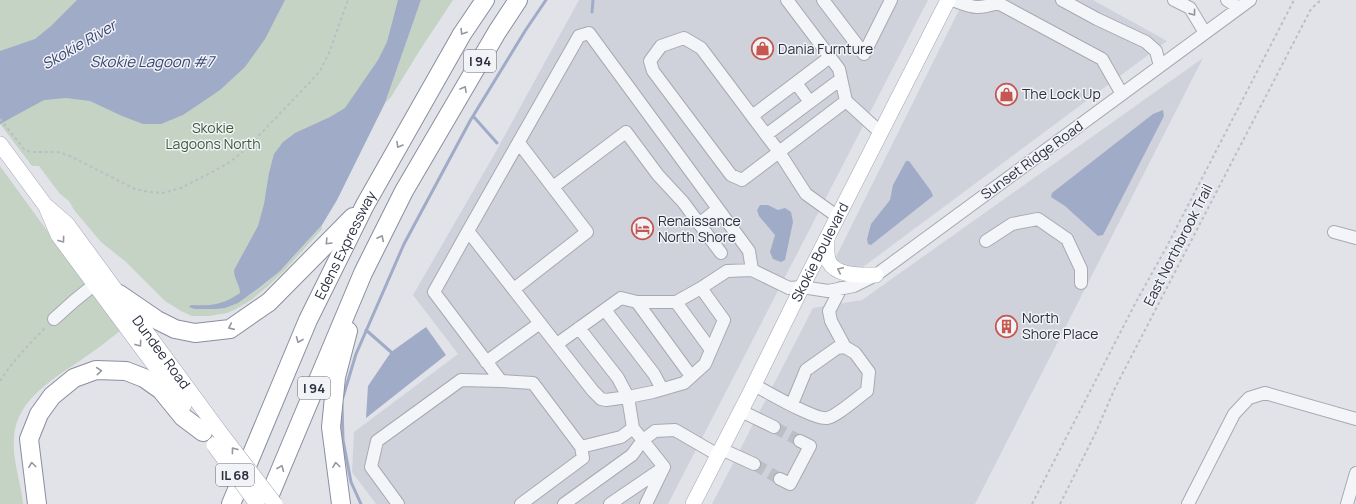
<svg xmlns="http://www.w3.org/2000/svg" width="1356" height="504" font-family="Manrope,sans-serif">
<rect width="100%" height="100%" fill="#e2e3e9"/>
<path fill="#d0d2db" d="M579 0H928L668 504H376L352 472 354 432 458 354 413 295 494 155Z
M964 0H1093L1167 41 859 270 833 263Z
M1203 58 975 504H712L813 308 862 300Z"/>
<path fill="#c4d3c4" d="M0 0H410L322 221 225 308C266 292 293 256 322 225V229L285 270 268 286 251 300 236 309 227 313 209 316H192L181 311 165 301 126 262 101 242 74 210 69 201 60 194 39 166H32L0 124Z
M421 0H453L420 50 391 97 385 103Z
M0 166 120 331C109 339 99 348 88 355 59 376 16 397 14 438 12 460 21 482 23 504H0Z"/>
<path fill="#a0abc7" d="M77 0H285L265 39 245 67 220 90 183 115 161 124H143L122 116 90 101 66 98 44 100 0 124V51L35 39 51 26Z
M398 0H421L385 103 337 200 322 225 280 271 259 288 238 303 225 308 216 309H195L189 307 191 305C211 306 223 305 240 293 240 284 234 280 234 270L258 226 264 204 269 173 274 154 283 142 295 133 330 117 345 108 378 60 387 42Z
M1163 110 1164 116 1103 235 1098 236 1065 206 1051 197 1052 193 1153 114Z
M906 161H909L931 191 933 196 871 245 868 244 867 239 871 224 890 200 893 185Z
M760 205H768L778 210 785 208 791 212 793 222 785 260 781 262 773 259 770 252 775 235 759 216 757 210Z
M426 327 446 355 366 418 368 386 391 352Z"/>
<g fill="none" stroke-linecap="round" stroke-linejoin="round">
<path stroke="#a0abc7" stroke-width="3" d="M592 12 593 0
M473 116 497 143
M366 330 391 352
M343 397 356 354 404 244 470 121 525 31 546 0
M342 403 343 440 351 482 361 504"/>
<path stroke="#bdbfc7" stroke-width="12" stroke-dasharray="12 6" stroke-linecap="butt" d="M774 427 800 441
M754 464 780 479"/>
<defs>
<path id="minor" d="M787 0 839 69 846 101 881 133
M823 0 864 54 891 0
M952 0C973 7 975 10 998 3L1102 59 1122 94
M1062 0 1097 19 1146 42 1156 51 1160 66
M1174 0 1190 8 1205 33
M1227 0 1239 8
M684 38 701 48 779 152 742 180 731 175 653 71 650 61 661 46Z
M796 83 810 102
M752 116 830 57
M766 135 841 79
M553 187 626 132 658 175 683 202 721 253
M838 217 806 194 779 152 846 101
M699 224 718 209
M1334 232 1356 238
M986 241 1012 224 1038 219 1067 239 1081 269V283
M841 288 829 311 831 321 845 347
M514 289 587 232 519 143
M637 302 691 376
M676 302 711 350
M605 310 654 374 662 389
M54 319 74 301 95 284
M579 328 618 378 628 397 606 400 601 399 593 391 468 231 579 36 589 33 749 251 752 270
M557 344 621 298 637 302H676L701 288
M486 362 540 323
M501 381 533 383 581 447
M754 385C768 392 814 420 827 418 836 417 858 397 867 391L869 372 855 353 845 347 837 348 806 370 792 404
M741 411 774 427
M721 449 754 464
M780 479 790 484 810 446 800 441
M398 504 371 467 377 441 461 380 501 381 434 292 468 231
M521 504 583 458 581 447 621 437 633 428
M564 504 632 455 643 440 655 431 675 430 718 455
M610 504 663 468
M646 504 664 467 633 428 628 397 653 392 684 383 705 364 724 320 701 288 727 271 752 270 789 288 802 287 828 291 854 286 876 275 1250 0
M1188 504 1234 414 1249 398 1265 393 1356 419
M1347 504 1356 473"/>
<g id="major">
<path id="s1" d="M0 144 45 205 67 224 219 431"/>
<path d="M47 209 58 235 184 405"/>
<path d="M827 240C827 246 826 256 829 262 837 277 862 275 876 275"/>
<path id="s2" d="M693 504 749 395 802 287 948 0"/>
</g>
<g id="highway">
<path d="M119 294 157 320 175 329 195 333 230 329 269 302 353 217"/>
<path d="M37 504 29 439 39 414 52 396 74 378 96 370 126 371 144 378 161 390 183 417 203 432"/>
<path id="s3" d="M231 504 308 320 365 205 462 34 485 0"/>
<path d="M266 504 363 273 404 191 497 32 518 0"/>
<path d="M341 504 331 427 336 377 348 331"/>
</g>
</defs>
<use href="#minor" stroke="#a7a9b3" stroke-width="14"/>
<use href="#major" stroke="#a2a6b4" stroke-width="16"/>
<use href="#highway" stroke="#8a8e9f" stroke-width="20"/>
<path stroke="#bcbec4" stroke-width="2" stroke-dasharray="3 3" stroke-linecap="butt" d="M0 119 25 150 31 152H58L70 156 135 189 149 192 163 193 181 188 214 171 230 162 245 150 311 81 320 71 329 53 348 0
M0 381C13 361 29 344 46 327
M1032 504 1136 302 1166 248 1294 0
M1060 504 1096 432 1115 388 1311 9 1321 0"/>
<use href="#minor" stroke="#f4f5f8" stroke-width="12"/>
<use href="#major" stroke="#fff" stroke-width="15"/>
<use href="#highway" stroke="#fff" stroke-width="18"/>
<defs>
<path id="major-bridge" d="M219 431 275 504
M214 445 257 504"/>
</defs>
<use href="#major-bridge" stroke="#a2a6b4" stroke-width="16" stroke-linecap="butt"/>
<use href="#major-bridge" stroke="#fff" stroke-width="15"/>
</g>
<defs><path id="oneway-chevron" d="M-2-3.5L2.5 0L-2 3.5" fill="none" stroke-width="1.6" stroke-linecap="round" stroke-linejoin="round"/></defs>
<use stroke="#90929c" href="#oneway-chevron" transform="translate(1193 13) rotate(53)"/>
<g stroke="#9597a0">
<use href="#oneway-chevron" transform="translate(463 32) rotate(122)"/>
<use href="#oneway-chevron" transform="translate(464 89) rotate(-60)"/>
<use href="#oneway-chevron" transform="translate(399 145) rotate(120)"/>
<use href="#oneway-chevron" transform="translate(381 238) rotate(-63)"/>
<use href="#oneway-chevron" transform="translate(62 240) rotate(54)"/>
<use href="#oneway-chevron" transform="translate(328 242) rotate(134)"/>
<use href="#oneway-chevron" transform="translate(840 270) rotate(-155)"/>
<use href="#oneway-chevron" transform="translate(231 327) rotate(156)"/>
<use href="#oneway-chevron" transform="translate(299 340) rotate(112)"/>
<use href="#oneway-chevron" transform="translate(139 344) rotate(54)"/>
<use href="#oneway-chevron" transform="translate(99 371) rotate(-5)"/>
<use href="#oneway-chevron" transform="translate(234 450) rotate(-127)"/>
<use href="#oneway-chevron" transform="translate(32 465) rotate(-97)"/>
<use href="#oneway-chevron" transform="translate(336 465) rotate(-97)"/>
<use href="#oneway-chevron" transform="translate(281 468) rotate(-68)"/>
</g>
<defs>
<symbol id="shop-ring" viewBox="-11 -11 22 22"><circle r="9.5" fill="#f2f3f7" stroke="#c55750" stroke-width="1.5"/><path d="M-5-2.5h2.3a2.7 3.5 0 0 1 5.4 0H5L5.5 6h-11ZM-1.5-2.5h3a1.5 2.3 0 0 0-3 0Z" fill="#c55750"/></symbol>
<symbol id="hotel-ring" viewBox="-11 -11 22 22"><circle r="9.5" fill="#f2f3f7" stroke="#c55750" stroke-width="1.5"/><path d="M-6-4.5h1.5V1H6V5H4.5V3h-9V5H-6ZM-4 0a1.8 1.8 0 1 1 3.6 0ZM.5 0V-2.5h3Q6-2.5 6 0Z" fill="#c55750"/></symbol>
<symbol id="building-ring" viewBox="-11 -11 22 22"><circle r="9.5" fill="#f2f3f7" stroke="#c55750" stroke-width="1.5"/><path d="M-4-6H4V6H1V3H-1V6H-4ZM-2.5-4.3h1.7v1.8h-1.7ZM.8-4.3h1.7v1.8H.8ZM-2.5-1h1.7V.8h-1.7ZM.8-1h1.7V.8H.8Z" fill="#c55750"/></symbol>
</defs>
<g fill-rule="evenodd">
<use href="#shop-ring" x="750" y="36" width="25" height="25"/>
<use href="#shop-ring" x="994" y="82" width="25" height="25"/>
<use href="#hotel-ring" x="630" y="216" width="25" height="25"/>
<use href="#building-ring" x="994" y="314" width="25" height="25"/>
</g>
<g text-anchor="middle" stroke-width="3" stroke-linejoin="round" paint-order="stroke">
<g fill="#f2f3f7" stroke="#676a77" stroke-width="1">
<rect x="464" y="50" width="32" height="22" rx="3"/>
<rect x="298" y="377" width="32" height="22" rx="3"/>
<rect x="216" y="464" width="38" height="22" rx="3"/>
</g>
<g font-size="13" font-weight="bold" fill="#2b2f40">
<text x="480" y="66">I 94</text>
<text x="314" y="393">I 94</text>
<text x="235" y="480">IL 68</text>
</g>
<g font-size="14" fill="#2b2f40" stroke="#f2f3f7" text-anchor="start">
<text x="778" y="54">Dania Furnture</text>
<text x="1022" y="99">The Lock Up</text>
<text x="658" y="226">Renaissance<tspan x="658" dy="16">North Shore</tspan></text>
<text x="1022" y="323">North<tspan x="1022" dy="16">Shore Place</tspan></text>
</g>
<g font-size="14" fill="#3a5b3a" stroke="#f2f3f7">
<text x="213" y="133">Skokie<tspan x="213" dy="16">Lagoons North</tspan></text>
</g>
<g font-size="14" fill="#2b2f40" stroke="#f2f3f7">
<text transform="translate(1032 160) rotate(-36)" y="5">Sunset Ridge Road</text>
<text transform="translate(1178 245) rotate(-63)" y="5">East Northbrook Trail</text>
<text dy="5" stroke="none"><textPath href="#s3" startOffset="283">Edens Expressway</textPath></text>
<text dy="5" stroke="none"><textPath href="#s2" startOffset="282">Skokie Boulevard</textPath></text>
<text dy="5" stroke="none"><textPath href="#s1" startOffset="264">Dundee Road</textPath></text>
</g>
<g font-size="15" font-style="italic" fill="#384671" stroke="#f2f3f7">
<text transform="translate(79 45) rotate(-30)" y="5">Skokie River</text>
<text x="152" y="67">Skokie Lagoon #7</text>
</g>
</g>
</svg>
